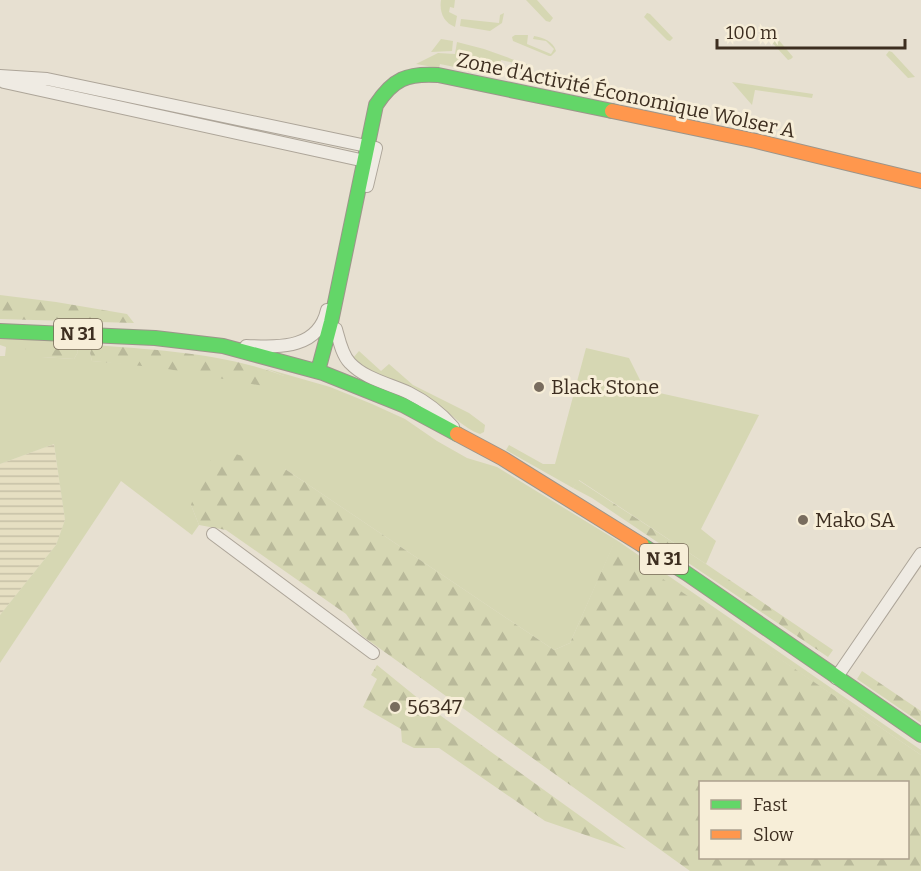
<svg xmlns="http://www.w3.org/2000/svg" width="921" height="871" font-family="Bitter,serif">
<defs>
<pattern id="farmland-rules" width="6" height="5" patternUnits="userSpaceOnUse" patternTransform="scale(1.5)"><rect width="6" height="5" fill="#e6dfc2"/><path d="M0 2.5h6" fill="none" stroke="#c6c0a6"/></pattern>
<pattern id="forest-firs" width="22" height="20" patternUnits="userSpaceOnUse" patternTransform="scale(1.5)"><rect width="22" height="20" fill="#d6d7b3"/><path d="M5 1l3.5 6h-7zM16 11l3.5 6h-7z" fill="#b9b99a"/></pattern>
</defs>
<rect width="100%" height="100%" fill="#e7e0d1"/>
<path fill="url(#farmland-rules)" d="M54 444 65 520 56 545 0 615V464Z"/>
<path fill="#d6d7b3" d="M441 0H455L454 8 450 7 449 12 457 16 455 27C444 23 439 12 441 0Z
M526 0H537L553 18 550 22 546 21Z
M504 13 502 23 490 31 460 26 461 19 499 23 500 15Z
M647 13 650 14 673 38 670 41 667 40 644 17Z
M769 32H772L793 57 791 59 788 60 765 35Z
M515 35H528L527 44 551 54 554 49 546 41 533 39 534 36C544 38 553 41 556 51L551 56H549L513 41 512 37Z
M441 39 453 41 452 51 431 52Z
M457 42 484 49 534 67 501 60 498 76 440 64 439 68 416 64 438 53 455 54Z
M889 51 892 52 915 77 908 78 886 55Z
M732 82 813 94 812 98 755 90 752 105Z
M0 338 51 341 42 357 74 359 78 352 76 343 93 345 90 353 92 361 284 376 264 368 330 387 372 404 405 419 437 441 467 458 497 467 618 541 921 750V755L613 546 570 643 554 650 285 469 191 505 199 525 192 535 121 481 0 663V615L56 545 65 520 54 444 0 464V356H5L6 347 0 345Z
M586 348 629 358 641 382 655 392 759 415 701 529 716 541 706 564 579 480 573 488 506 450 509 445 543 464H555Z
M359 351 381 371 389 364 413 385 469 413 485 425 484 432 480 434C463 428 452 414 438 405 411 387 377 382 353 358Z"/>
<path fill="url(#forest-firs)" fill-rule="evenodd" d="M0 295 56 302 127 314 134 323 0 319Z
M51 341 76 343 78 352 74 359 42 357 25 349 26 343Z
M93 345C157 350 224 353 284 376L280 389 162 368 92 361 90 353Z
M226 451 285 469 554 650 570 643 613 545 921 755V871H690L361 635 346 614 226 530 199 525 191 505 205 464ZM700 782H908V858H700Z
M578 480 706 564 833 650 828 657 592 498 573 488Z
M377 665 430 708 626 849 545 821 439 748H414L402 742 401 729 363 707 377 679 371 675Z
M862 671 921 711V723L857 679Z"/>
<g fill="none" stroke-linecap="round" stroke-linejoin="round">
<defs>
<path id="street" d="M0 76 47 79 376 148 367 186
M4 82 365 161
M336 329C339 340 342 355 350 363 365 379 390 384 409 393 427 402 440 412 453 427
M246 346C278 347 318 350 327 310
M213 534 373 653
M836 678 921 554"/>
<path id="fast" d="M0 331 155 338 223 346 323 373 403 405 457 434
M318 371 331 322 376 105C393 79 407 73 438 75L612 111
M642 545 686 573 921 735"/>
<path id="slow" d="M612 111 756 141 921 181
M457 434 502 458 642 545"/>
</defs>
<use href="#street" stroke="#ada599" stroke-width="14"/>
<use href="#fast" stroke="#9c958a" stroke-width="16"/>
<use href="#slow" stroke="#9c958a" stroke-width="16"/>
<use href="#street" stroke="#efebe3" stroke-width="12"/>
<use href="#fast" stroke="#63d668" stroke-width="14"/>
<use href="#slow" stroke="#ff974d" stroke-width="14"/>
</g>
<g fill="#786c5e" stroke="#f7eed8" stroke-width="2">
<circle cx="539" cy="387" r="6"/>
<circle cx="803" cy="520" r="6"/>
<circle cx="395" cy="707" r="6"/>
</g>
<g text-anchor="middle" stroke-width="6" stroke-linejoin="round" paint-order="stroke">
<g fill="#f7eed8" stroke="#756857" stroke-width="1.5">
<rect x="54" y="319" width="48" height="30" rx="4.5"/>
<rect x="640" y="544" width="48" height="30" rx="4.5"/>
</g>
<g font-size="18" font-weight="bold" fill="#3d2e20">
<text x="78" y="340">N 31</text>
<text x="664" y="565">N 31</text>
</g>
<g font-size="20" fill="#3d2e20" stroke="#f7eed8">
<text transform="translate(626 95) rotate(12)" y="7">Zone d'Activité Économique Wolser A</text>
</g>
<g font-size="20" fill="#3d2e20" stroke="#f7eed8" text-anchor="start">
<text x="551" y="394">Black Stone</text>
<text x="815" y="527">Mako SA</text>
<text x="407" y="714">56347</text>
</g>
</g>
<rect x="699" y="781" width="210" height="78" fill="#f7eed8" stroke="#ada18e" stroke-width="1.5"/>
<rect x="711" y="800" width="30" height="9" fill="#63d668" stroke="#ada18e" stroke-width="1.5"/>
<text x="753" y="811" font-size="18" fill="#3d2e20">Fast</text>
<rect x="711" y="830" width="30" height="9" fill="#ff974d" stroke="#ada18e" stroke-width="1.5"/>
<text x="753" y="841" font-size="18" fill="#3d2e20">Slow</text>
<path d="M717 39v9h188v-9" fill="none" stroke="#3d2e20" stroke-width="3"/>
<text x="726" y="39" font-size="18" fill="#3d2e20" stroke="#f7eed8" stroke-width="4.5" paint-order="stroke">100 m</text>
</svg>
